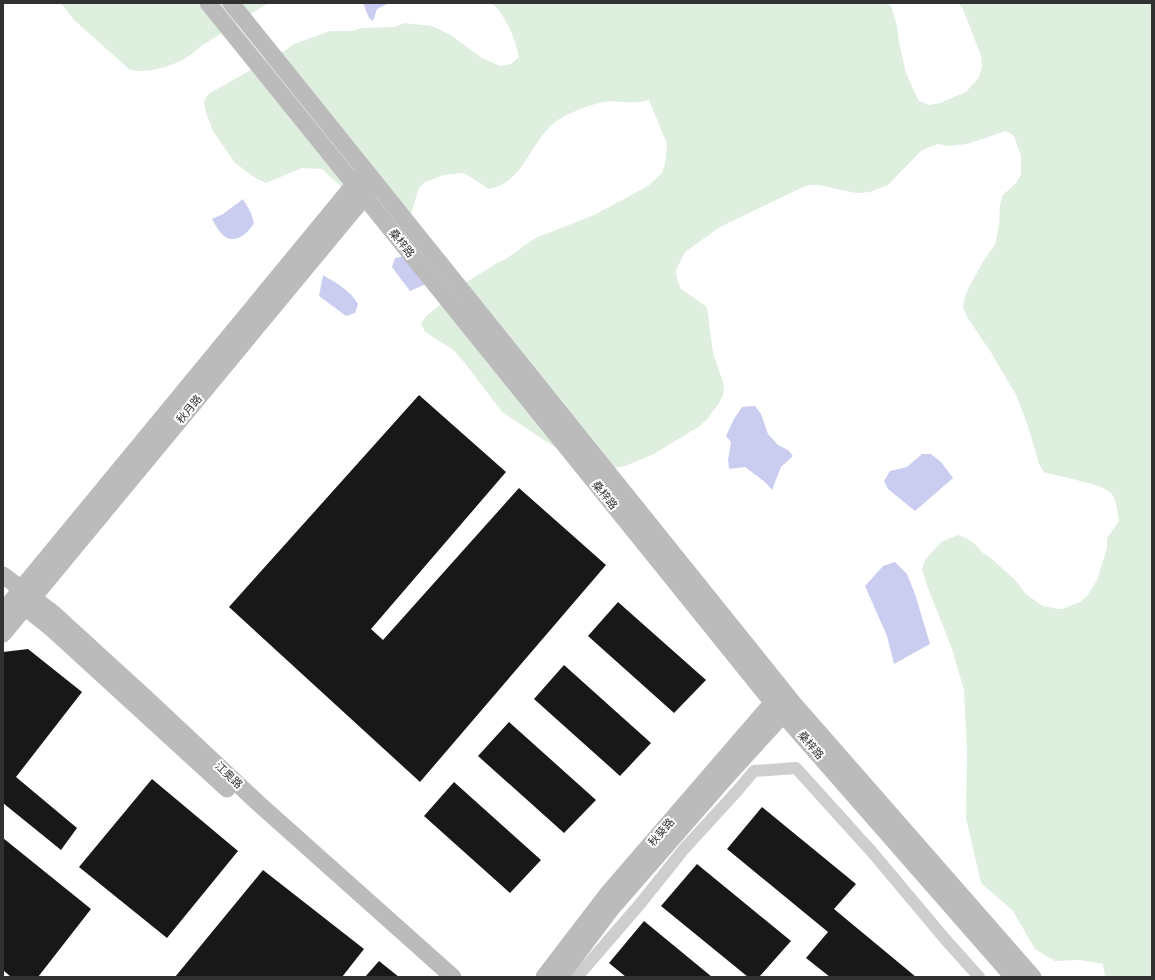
<svg xmlns="http://www.w3.org/2000/svg" width="1155" height="980" font-family="Figtree,'Noto Sans SC',sans-serif">
<rect width="100%" height="100%" fill="#fff"/>
<path fill="#dfefdf" d="M61 3H268L200 47C183 64 153 74 130 70L74 20Z
M492 3H887L891 6 897 26 899 42 906 73 914 91 919 101 929 105 940 103 966 92 979 77 982 67 981 56 963 9 958 3H1152V977H1105L1103 964 1080 960 1055 961 1035 949 1013 911 981 883 966 818 967 753 964 690 952 649 928 588 922 569 925 560 941 542 958 535 968 539 976 545 983 553 992 559 1014 579 1026 594 1034 600 1043 606 1053 608 1062 609 1080 602 1087 596 1097 580 1107 548V538L1119 521C1117 512 1117 502 1112 494 1105 484 1059 477 1044 472L1039 464 1028 426 1016 395 992 354 967 317 963 307 965 296 969 287 984 260 995 245 999 225 1000 205 1003 195 1016 183 1021 174V156L1014 136 1006 131 967 144 949 146 938 144 922 150 888 185 870 192 859 193 850 192 820 185H810L801 188 720 227 685 252 676 270 677 279 681 289 707 307 713 353 724 385 723 395 719 403 708 418 700 426 652 455 625 466 596 471 562 452 502 412 465 363 452 349 425 332 421 324 426 316 441 304 454 290 497 263 506 259 528 243 538 237 594 215 648 186 662 173 665 164 667 144 649 100C634 105 619 100 604 102 591 104 569 113 558 120 530 139 526 182 489 189L472 178 463 173 444 175 425 182 419 188 410 218 403 224 393 225 374 217 322 169 302 168 266 183 257 179 235 163 213 131 206 113 204 102 208 94 251 70 259 63 286 50 294 44 330 31H352L361 28 395 27 404 23 432 26 449 34 482 58 500 66 511 64 519 57C515 38 506 16 492 3Z"/>
<path fill="#cacdef" d="M363 3H389L377 9 373 21 369 18Z
M243 199 251 213 254 223C248 234 232 247 221 233 217 229 215 224 212 219L223 214Z
M409 255 431 257 437 264 433 281 410 291 392 267 395 258Z
M323 275C336 283 350 290 358 304L355 313 346 316 319 296Z
M755 406 761 414 768 434 778 445 788 450 793 456 781 467 772 490 765 482 745 467 729 469 728 460 731 442 726 436 734 419 742 407Z
M922 454H931L941 462 953 478 915 511 888 489 884 481 890 471 907 467Z
M895 562 907 574 915 594 930 644 894 664 887 636 865 586 883 566Z"/>
<path fill="#181818" d="M419 395 506 472 371 629 383 640 519 488 606 565 420 782 229 607Z
M618 602 706 680 674 713 588 636Z
M28 649 82 692 16 777 77 828 61 850 3 803V652Z
M564 665 651 743 620 776 534 699Z
M509 722 596 800 564 833 478 756Z
M152 779 238 851 167 938 79 867Z
M454 782 541 860 510 893 424 816Z
M762 807 856 884 834 909 916 977H830L806 958 828 932 727 849Z
M3 838 91 909 38 977H11L3 970Z
M697 864 791 941 759 977H748L661 906Z
M263 870 364 949 342 977H175Z
M644 921 712 977H626L609 963Z
M379 961 399 977H365Z"/>
<g fill="none" stroke-linecap="round" stroke-linejoin="round">
<path stroke="#cecece" stroke-width="12" d="M577 977 640 904 684 849 738 790 754 771 796 768 872 852 945 939 979 977"/>
<path stroke="#bbb" stroke-width="17" d="M208 3 773 703 1013 977
M231 3 794 704 1033 977
M3 575 53 613 146 698 258 803 453 977
M17 601 51 628 227 789
M3 612 21 589 361 176
M3 634 371 189
M544 977 609 892 780 694
M560 977 612 908 728 775 791 706"/>
</g>
<g text-anchor="middle" stroke-width="4" stroke-linejoin="round" paint-order="stroke">
<g font-size="11" fill="#313131" stroke="#fff">
<text transform="translate(402 243) rotate(51)" y="4">桑梓路</text>
<text transform="translate(189 409) rotate(-50)" y="4">秋月路</text>
<text transform="translate(605 495) rotate(51)" y="4">桑梓路</text>
<text transform="translate(811 745) rotate(49)" y="4">桑梓路</text>
<text transform="translate(229 775) rotate(43)" y="4">江奥路</text>
<text transform="translate(661 832) rotate(-49)" y="4">秋葵路</text>
</g>
</g>
<rect width="1155" height="980" fill="none" stroke="#313131" stroke-width="8"/>
</svg>
